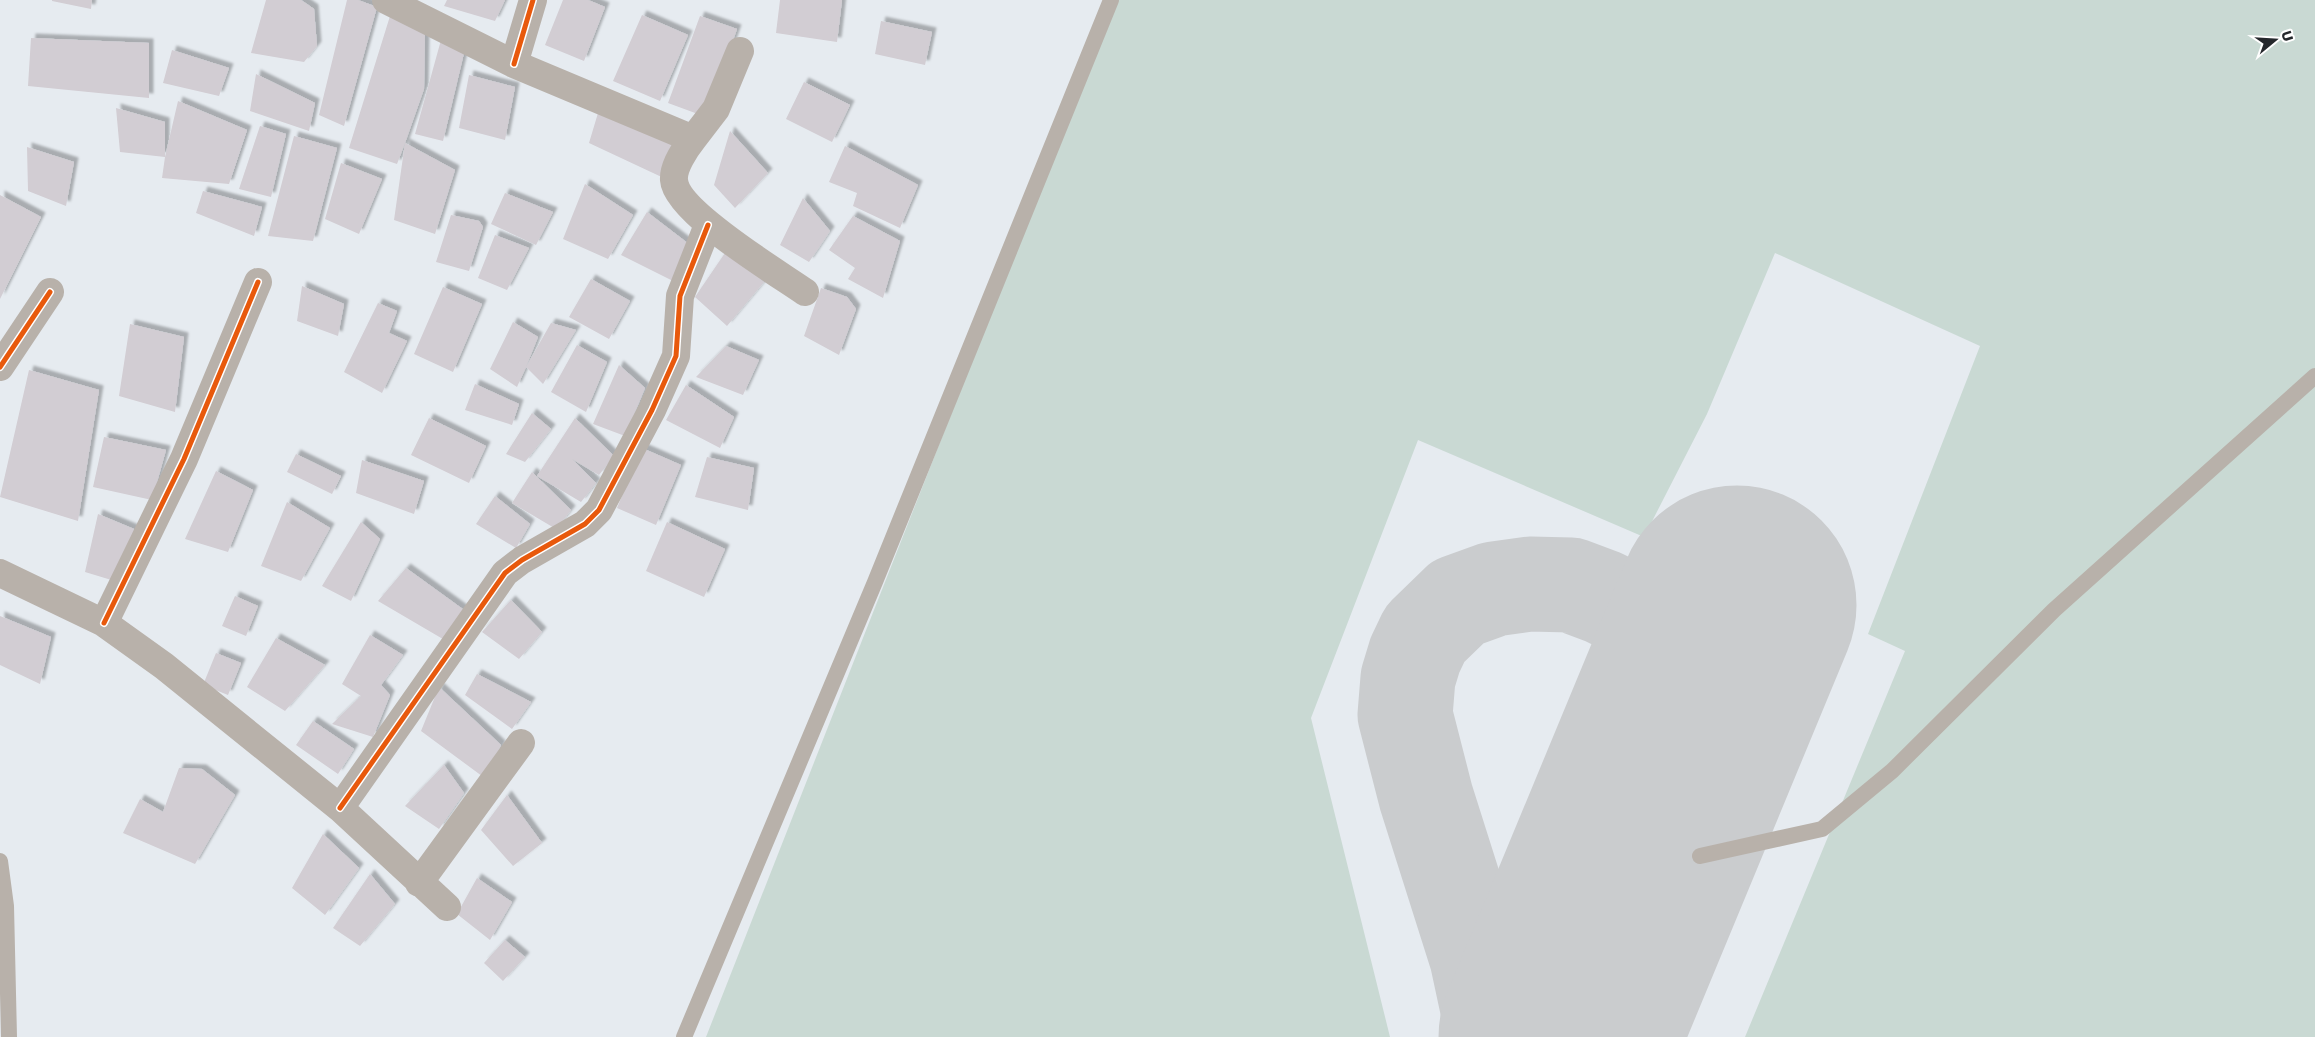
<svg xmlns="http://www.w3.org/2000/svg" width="2315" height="1037" font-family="Rubik,sans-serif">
<defs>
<filter id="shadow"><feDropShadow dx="4.5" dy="-4.5" stdDeviation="1" flood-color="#0004"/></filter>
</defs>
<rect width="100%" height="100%" fill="#e6ebf0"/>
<path fill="#c9d9d3" d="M1114 0H2315V1037H1745L1905 651 1868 634 1980 346 1775 253 1707 414 1644 537 1418 440 1311 718 1390 1037H706Z"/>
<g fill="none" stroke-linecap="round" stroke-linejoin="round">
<path stroke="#caccce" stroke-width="95" d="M1494 1037 1477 958 1426 797 1405 715 1408 678 1415 655 1425 634 1458 602 1494 589 1530 584 1571 585 1603 597 1670 630 1711 668 1730 699 1743 735 1742 770 1726 808 1700 856 1677 889 1624 943 1587 966"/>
<path stroke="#caccce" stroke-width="239" d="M1558 1037 1737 605"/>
</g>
<path fill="#d2cdd3" filter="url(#shadow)" d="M52 0H92L91 9 52 1Z
M266 0H301L314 9 317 46 304 62 251 53Z
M347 0H358L377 7 344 126 319 115Z
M447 0H505L495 21 444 6Z
M563 0H588L605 7 584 61 545 45Z
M780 0H842L837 42 776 33Z
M642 15 688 35 660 101 613 81Z
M390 16 425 33 424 89 405 143 455 170 435 234 394 220 405 143 397 164 349 148Z
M700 16 737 29 706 117 668 103Z
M881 21 932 32 925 65 875 54Z
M31 38 149 43V98L28 86Z
M441 40 464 53 443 141 415 134Z
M172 50 229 68 219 96 163 83Z
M256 74 315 103 309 131 250 111Z
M469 75 515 87 505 140 459 128Z
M804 82 850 105 832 142 786 119Z
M178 101 247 130 229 184 162 178 165 157 120 152 116 108 165 122V157Z
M601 103 678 143 668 180 589 143Z
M260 126 286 134 271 197 239 189Z
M730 131 768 173 735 208 714 185Z
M294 136 337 148 313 241 268 236Z
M845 146 918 185 900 228 853 206 857 193 829 182Z
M27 147 74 162 66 206 28 191Z
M341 163 382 179 359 234 325 219Z
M585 184 633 215 608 259 563 239Z
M203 191 262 207 254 236 196 213Z
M505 193 553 212 536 245 491 224Z
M0 195 41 217 0 299Z
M803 198 830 231 809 262 780 245Z
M647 212 694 248 673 281 621 255Z
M451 215 479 221 483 227 469 271 436 262Z
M853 216 900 241 883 298 848 279 855 268 829 250Z
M495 235 529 248 507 290 478 278Z
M727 250 764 282 727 326 695 297Z
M591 279 630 301 609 339 569 317Z
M302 286 344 304 338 336 297 321Z
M443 287 482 304 453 372 414 354Z
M821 288 847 297 856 309 839 355 804 336Z
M378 303 397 311 389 333 407 341 382 393 344 372Z
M513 322 538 337 526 367 551 323 576 330 543 384 526 367 517 387 490 369Z
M130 324 184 337 175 412 119 396Z
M577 345 607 362 586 412 551 392Z
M726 346 759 360 743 395 696 377Z
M619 365 645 388 625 436 593 424Z
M29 370 99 390 78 521 0 497Z
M475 384 519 404 512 425 465 410Z
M686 385 734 417 720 448 666 420Z
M532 413 551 429 525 462 506 454Z
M429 418 486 446 469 483 411 455Z
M575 418 614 456 599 475 572 459 596 483 581 502 537 476Z
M104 437 166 450 152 500 93 487Z
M642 448 681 465 656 525 617 508Z
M296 454 341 476 332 494 287 472Z
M707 457 754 468 748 510 695 497Z
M362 460 424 481 414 514 356 493Z
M216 471 253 490 228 552 185 539Z
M532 472 571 510 556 529 512 503Z
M495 496 530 524 516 548 476 524Z
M287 502 330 528 301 581 261 566Z
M98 514 134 529 118 582 85 572Z
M361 522 380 539 351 601 322 586Z
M667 522 725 549 704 597 646 571Z
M406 568 464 610 448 642 378 601Z
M235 596 258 606 246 636 222 626Z
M511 600 542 632 519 659 482 632Z
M0 616 51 637 40 684 0 665Z
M370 635 403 655 381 685 390 695 373 737 332 724 361 696 342 684Z
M276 638 325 665 285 711 247 687Z
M216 653 241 663 228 695 203 685Z
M477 674 531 702 512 729 465 695Z
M439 687 501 745 486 779 421 731Z
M313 721 354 749 338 774 296 745Z
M444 765 464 793 439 829 405 806Z
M179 768 202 769 235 795 195 864 123 833 140 799 163 812Z
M507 795 542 843 513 866 481 830Z
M323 834 359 868 325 915 292 888Z
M370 874 395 904 360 946 333 928Z
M477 878 512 902 490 940 457 914Z
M505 940 525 957 503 981 484 963Z"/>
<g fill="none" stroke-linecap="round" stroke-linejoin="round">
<path stroke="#b8b1aa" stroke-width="16" d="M1700 856 1822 829 1892 771 2054 610 2315 376
M0 861 6 906 9 1037
M684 1037 875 582 1111 0"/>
<path stroke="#b8b1aa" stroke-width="28" d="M386 0 514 64 693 139C685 149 673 167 674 180 676 212 778 273 805 292
M514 64 533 0
M693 139 716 109 740 51
M0 367 50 292
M0 573 104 623 164 666 340 808 447 907
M104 623 184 459 258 282
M340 808 505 573 522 560 585 524 599 510 652 410 676 356 680 296 708 225
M419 883 521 743"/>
<defs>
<path id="cycleway" d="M514 64 533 0
M0 367 50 292
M104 623 184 459 258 282
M340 808 505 573 522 560 585 524 599 510 652 410 676 356 680 296 708 225"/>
</defs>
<use href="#cycleway" stroke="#fff" stroke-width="8"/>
<use href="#cycleway" stroke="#e8590c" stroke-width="5"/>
</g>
<g transform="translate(2275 40) rotate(72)" stroke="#ffffff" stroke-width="4" paint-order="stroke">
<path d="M0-4L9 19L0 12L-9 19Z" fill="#25282c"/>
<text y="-8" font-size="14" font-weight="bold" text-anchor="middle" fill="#25282c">U</text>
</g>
</svg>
